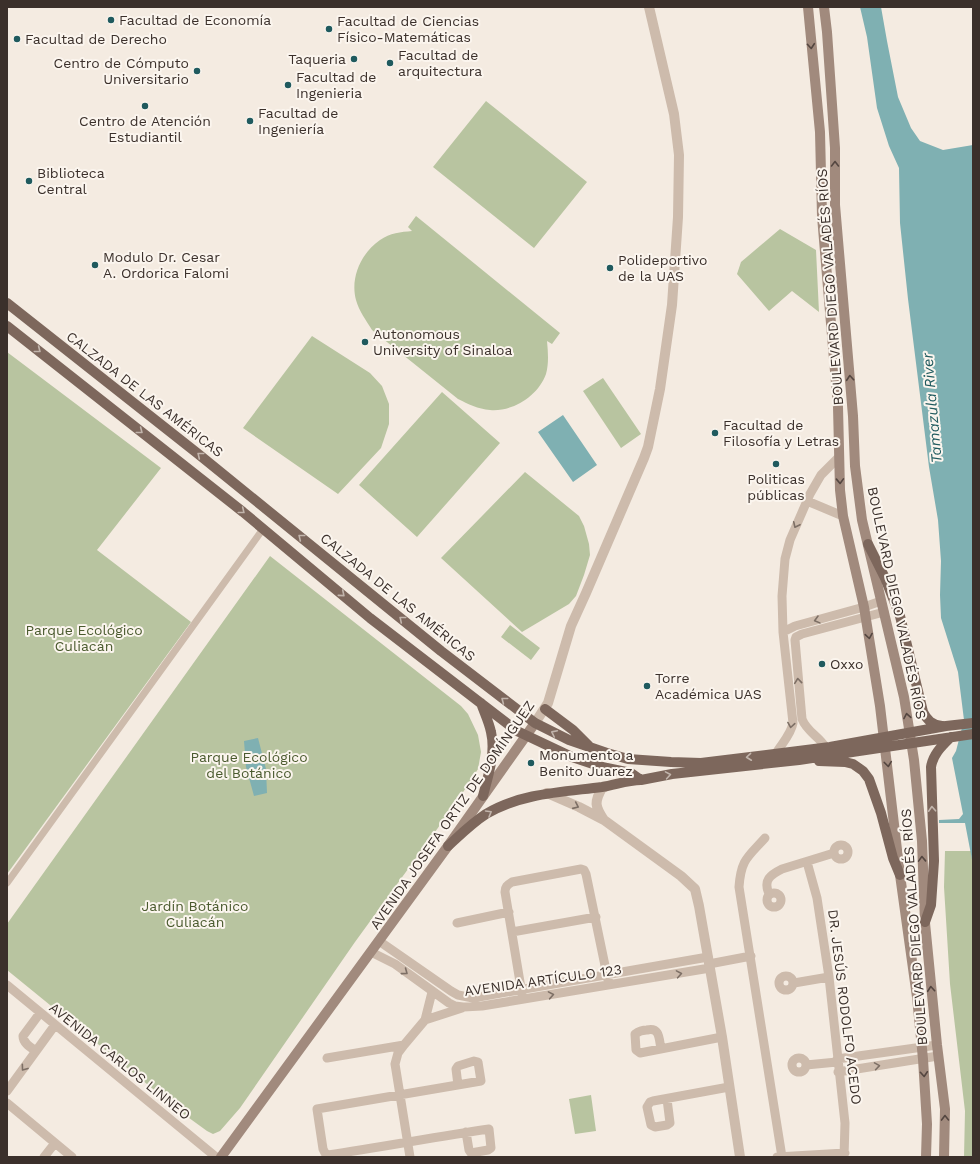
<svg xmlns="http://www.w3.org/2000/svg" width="980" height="1164" font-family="'Work Sans',sans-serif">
<rect width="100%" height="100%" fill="#f4ebe1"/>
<path fill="#b8c4a0" d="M486 101 587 182 534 248 433 167Z
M416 216 560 333 552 344 547 341C548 352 549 363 546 374 538 396 513 412 490 410 478 409 468 404 458 399L372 330C366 320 359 311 356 300 350 278 361 253 380 240 390 233 401 232 412 231L408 227Z
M780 229 816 250 819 312 792 291 769 311 737 274 741 262Z
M312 336 370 373 382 386 389 404V424L381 448 338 494 243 428Z
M7 352 161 468 97 550 191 622 7 874Z
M603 378 641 434 621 448 583 391Z
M442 392 500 443 417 537 359 485Z
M525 472 579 516 584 526 589 544 590 555 584 575 576 596 569 604 522 632 441 558Z
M270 556 461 706 468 714 478 735 481 752 478 769 456 803 355 942 240 1108 220 1131 213 1134 207 1131 185 1115 7 970V924Z
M510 625 540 648 531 660 501 637Z
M945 851H971L973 865V1157H964L965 1111 950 984 944 887Z
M591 1095 596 1131 575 1134 569 1099Z"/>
<path fill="#7fb0b2" d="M860 7H881L887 41 898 97 911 128 920 141 943 150 973 145V865L965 823H939V820L959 819 963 814 952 758 956 751 964 720 958 672 941 618 940 595 941 561 938 520 929 467 908 299 900 223 899 168 889 146 877 108 867 37Z
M563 415 597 465 573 482 538 432Z
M258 738 266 769 267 793 254 796 246 767 244 741Z"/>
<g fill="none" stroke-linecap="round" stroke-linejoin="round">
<path stroke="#cdbbac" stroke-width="7" d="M7 883 263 529"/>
<path stroke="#cdbbac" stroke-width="9" d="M807 501 843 516
M783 632 782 596 785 559 790 540 810 494 821 475 839 457
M826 748C819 736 807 732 802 719L795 640 796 637 802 634 884 612
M775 755C781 744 791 735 793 723L783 632 795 626 864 607 881 601
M765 838C748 857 741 859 739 887L782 1157
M834 852a7 7 0 1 1 14 0a7 7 0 1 1-14 0Z
M807 862 817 898 829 977 845 1123 844 1157
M767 900a7 7 0 1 1 14 0a7 7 0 1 1-14 0Z
M769 894C763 880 770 875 782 869L834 853
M457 923 509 912
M512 932 596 917
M379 941 451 991 458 995 473 998 708 957
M371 952 395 964 449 1003 455 1006 463 1007 482 1006 710 968
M709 964 751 956
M779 983a7 7 0 1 1 14 0a7 7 0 1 1-14 0Z
M794 983 829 977
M7 985 216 1157
M522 994 505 892C505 887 507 885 512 882L581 869 584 870 586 874 608 980
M425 1020 462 1008
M661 1049C659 1039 660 1027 647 1030 642 1030 639 1031 635 1034L636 1050 640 1053 722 1037
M36 1051C30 1047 23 1043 23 1036L40 1013
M792 1065a7 7 0 1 1 14 0a7 7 0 1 1-14 0Z
M327 1058 404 1045
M837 1059 937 1045
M806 1065 837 1062
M838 1072 938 1056
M458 1085 456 1069 458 1066 474 1061 478 1062 481 1081 317 1109 323 1149 325 1153 328 1155C382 1147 435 1137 489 1129L491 1148 488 1150 471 1153 469 1150 466 1132
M7 1091 55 1025
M667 1099 670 1123 667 1125 655 1127 651 1125 647 1107 650 1102 653 1101 729 1087
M7 1103 72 1157
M44 1157 55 1143
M410 1157 395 1064 398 1053 404 1045 425 1020 432 992
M777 1157 845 1153"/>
<path stroke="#cdbbac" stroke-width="10" d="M535 723 548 703 571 626 586 593 644 458 648 447 660 389 672 305 678 217 679 155 674 114 649 7
M547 793 579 807 604 820 681 876 695 889 699 906 722 1037 740 1157
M604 820C595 807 594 802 602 788L605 787"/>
<path stroke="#a18a7d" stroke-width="10" d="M808 7 820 132 822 216 838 407 840 490 843 516 864 607 880 706 900 875 917 997 923 1059 927 1124 926 1157
M824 7 827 32 835 148V205L853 416 855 466 862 520 904 697 914 760 922 841 925 923 937 1045 945 1109 944 1157
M221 1157 448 846 535 723"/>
<path stroke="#7d675c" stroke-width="10" d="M7 303 197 453 441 651 535 723 569 740 607 753 628 759 671 762 701 763 830 747 946 726 973 723
M7 326 243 512 370 618 517 731 572 757 602 767 631 773 641 780 672 774 799 760 973 734
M868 544 885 578 900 616 923 712C927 720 932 725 942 726
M481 703C484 712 489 722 491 732 496 753 488 776 483 796
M545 709 573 730 589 746
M819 761 845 762 853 764 863 771 869 779 881 813 893 858 900 875
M448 846C460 835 472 823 486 814 521 793 563 792 602 787 615 785 628 780 641 780
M925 922 931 905 934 861 931 767C933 754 942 746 951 737"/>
</g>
<defs><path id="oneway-chevron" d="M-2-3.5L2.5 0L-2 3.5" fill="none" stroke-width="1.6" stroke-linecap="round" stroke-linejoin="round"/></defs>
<g stroke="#544640">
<use href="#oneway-chevron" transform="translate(811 46) rotate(85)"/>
<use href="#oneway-chevron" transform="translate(835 164) rotate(-90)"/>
<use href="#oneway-chevron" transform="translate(850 378) rotate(-95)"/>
<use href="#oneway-chevron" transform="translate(840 481) rotate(88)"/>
<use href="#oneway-chevron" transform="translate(869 636) rotate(81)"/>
<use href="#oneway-chevron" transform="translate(907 716) rotate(-100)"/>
<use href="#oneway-chevron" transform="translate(888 764) rotate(83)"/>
<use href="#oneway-chevron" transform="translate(922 859) rotate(-92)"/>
<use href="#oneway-chevron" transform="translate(931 989) rotate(-95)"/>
<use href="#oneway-chevron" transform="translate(924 1074) rotate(86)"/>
<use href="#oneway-chevron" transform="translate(945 1118) rotate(-91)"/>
</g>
<g stroke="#c2b5ac">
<use href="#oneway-chevron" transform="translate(38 350) rotate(38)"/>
<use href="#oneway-chevron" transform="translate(140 431) rotate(38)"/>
<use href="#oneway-chevron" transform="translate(200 455) rotate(-141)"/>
<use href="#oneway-chevron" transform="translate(242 511) rotate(39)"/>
<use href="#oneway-chevron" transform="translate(301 537) rotate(-141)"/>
<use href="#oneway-chevron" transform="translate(342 594) rotate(40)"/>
<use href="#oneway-chevron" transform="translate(402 619) rotate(-141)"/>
<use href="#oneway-chevron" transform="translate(504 700) rotate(-142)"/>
<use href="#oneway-chevron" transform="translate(554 733) rotate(-154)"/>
<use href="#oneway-chevron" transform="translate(749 757) rotate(174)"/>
<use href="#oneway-chevron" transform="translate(668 775) rotate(-10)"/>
<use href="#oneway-chevron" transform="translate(932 809) rotate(-93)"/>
<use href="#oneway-chevron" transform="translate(489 813) rotate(-30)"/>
</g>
<g stroke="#7d6f65">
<use href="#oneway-chevron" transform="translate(796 525) rotate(115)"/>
<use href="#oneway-chevron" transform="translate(817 620) rotate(165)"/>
<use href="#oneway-chevron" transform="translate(798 681) rotate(-96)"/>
<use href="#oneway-chevron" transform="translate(791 725) rotate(99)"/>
<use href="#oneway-chevron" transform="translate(576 806) rotate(24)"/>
<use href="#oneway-chevron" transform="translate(405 972) rotate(37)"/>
<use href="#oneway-chevron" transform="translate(679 974) rotate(-10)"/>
<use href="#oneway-chevron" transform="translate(551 995) rotate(-10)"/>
<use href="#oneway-chevron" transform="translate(877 1066) rotate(-9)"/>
<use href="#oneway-chevron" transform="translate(24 1068) rotate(126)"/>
</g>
<g fill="#1f5a5e" stroke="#fbf5ee" stroke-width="1.5">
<circle cx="111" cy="20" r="4"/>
<circle cx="329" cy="29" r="4"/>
<circle cx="17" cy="39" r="4"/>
<circle cx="354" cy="59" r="4"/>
<circle cx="390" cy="63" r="4"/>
<circle cx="197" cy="71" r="4"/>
<circle cx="288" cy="85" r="4"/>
<circle cx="145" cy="106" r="4"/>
<circle cx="250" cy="121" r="4"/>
<circle cx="29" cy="181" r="4"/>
<circle cx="95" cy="265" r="4"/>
<circle cx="610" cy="268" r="4"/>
<circle cx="365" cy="342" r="4"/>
<circle cx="715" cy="433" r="4"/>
<circle cx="776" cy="464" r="4"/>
<circle cx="822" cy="664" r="4"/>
<circle cx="647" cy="686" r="4"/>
<circle cx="531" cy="763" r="4"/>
</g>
<g text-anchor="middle" stroke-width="4" stroke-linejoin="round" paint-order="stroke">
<g font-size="14" fill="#3b302b" stroke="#fbf5ee" text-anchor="start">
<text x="119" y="25">Facultad de Economía</text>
<text x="337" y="26">Facultad de Ciencias<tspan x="337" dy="16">Físico-Matemáticas</tspan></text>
<text x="25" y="44">Facultad de Derecho</text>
<text x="398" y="60">Facultad de<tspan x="398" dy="16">arquitectura</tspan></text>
<text x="346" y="64" text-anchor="end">Taqueria</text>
<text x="189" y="68" text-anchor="end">Centro de Cómputo<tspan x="189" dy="16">Universitario</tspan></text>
<text x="296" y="82">Facultad de<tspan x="296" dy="16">Ingenieria</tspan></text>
<text x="258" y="118">Facultad de<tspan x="258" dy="16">Ingeniería</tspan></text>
<text x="145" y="126" text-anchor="middle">Centro de Atención<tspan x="145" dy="16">Estudiantil</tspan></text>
<text x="37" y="178">Biblioteca<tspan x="37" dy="16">Central</tspan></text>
<text x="103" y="262">Modulo Dr. Cesar<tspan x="103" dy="16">A. Ordorica Falomi</tspan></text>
<text x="618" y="265">Polideportivo<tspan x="618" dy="16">de la UAS</tspan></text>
<text x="373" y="339">Autonomous<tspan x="373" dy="16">University of Sinaloa</tspan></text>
<text x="723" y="430">Facultad de<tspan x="723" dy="16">Filosofía y Letras</tspan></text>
<text x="776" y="484" text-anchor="middle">Politicas<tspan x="776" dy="16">públicas</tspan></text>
<text x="830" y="669">Oxxo</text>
<text x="655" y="683">Torre<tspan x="655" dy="16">Académica UAS</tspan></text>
<text x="539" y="760">Monumento a<tspan x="539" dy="16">Benito Juarez</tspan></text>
</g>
<g font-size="14" fill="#3b302b" stroke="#fbf5ee">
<text transform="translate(830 287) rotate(-94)" y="5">BOULEVARD DIEGO VALADÉS RÍOS</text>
<text transform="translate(145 394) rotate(38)" y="5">CALZADA DE LAS AMÉRICAS</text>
<text transform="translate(398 597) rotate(39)" y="5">CALZADA DE LAS AMÉRICAS</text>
<text transform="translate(897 603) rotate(78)" y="5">BOULEVARD DIEGO VALADÉS RÍOS</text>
<text transform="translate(452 815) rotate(-55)" y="5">AVENIDA JOSEFA ORTIZ DE DOMÍNGUEZ</text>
<text transform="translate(914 927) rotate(-94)" y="5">BOULEVARD DIEGO VALADÉS RÍOS</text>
<text transform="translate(543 980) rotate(-8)" y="5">AVENIDA ARTÍCULO 123</text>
<text transform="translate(845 1007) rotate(83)" y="5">DR. JESÚS RODOLFO ACEDO</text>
<text transform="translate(120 1061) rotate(39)" y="5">AVENIDA CARLOS LINNEO</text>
</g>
<g font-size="14" fill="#4a5a2e" stroke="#fbf5ee">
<text x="84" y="635">Parque Ecológico<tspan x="84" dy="16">Culiacán</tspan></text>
<text x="249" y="762">Parque Ecológico<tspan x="249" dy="16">del Botánico</tspan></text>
<text x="195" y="911">Jardín Botánico<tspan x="195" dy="16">Culiacán</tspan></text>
</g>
<g font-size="15" font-style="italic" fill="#1f5a5e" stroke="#fbf5ee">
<text transform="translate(932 408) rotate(-95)" y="5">Tamazula River</text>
</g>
</g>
<rect width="980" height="1164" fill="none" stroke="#3b302b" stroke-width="16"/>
</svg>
